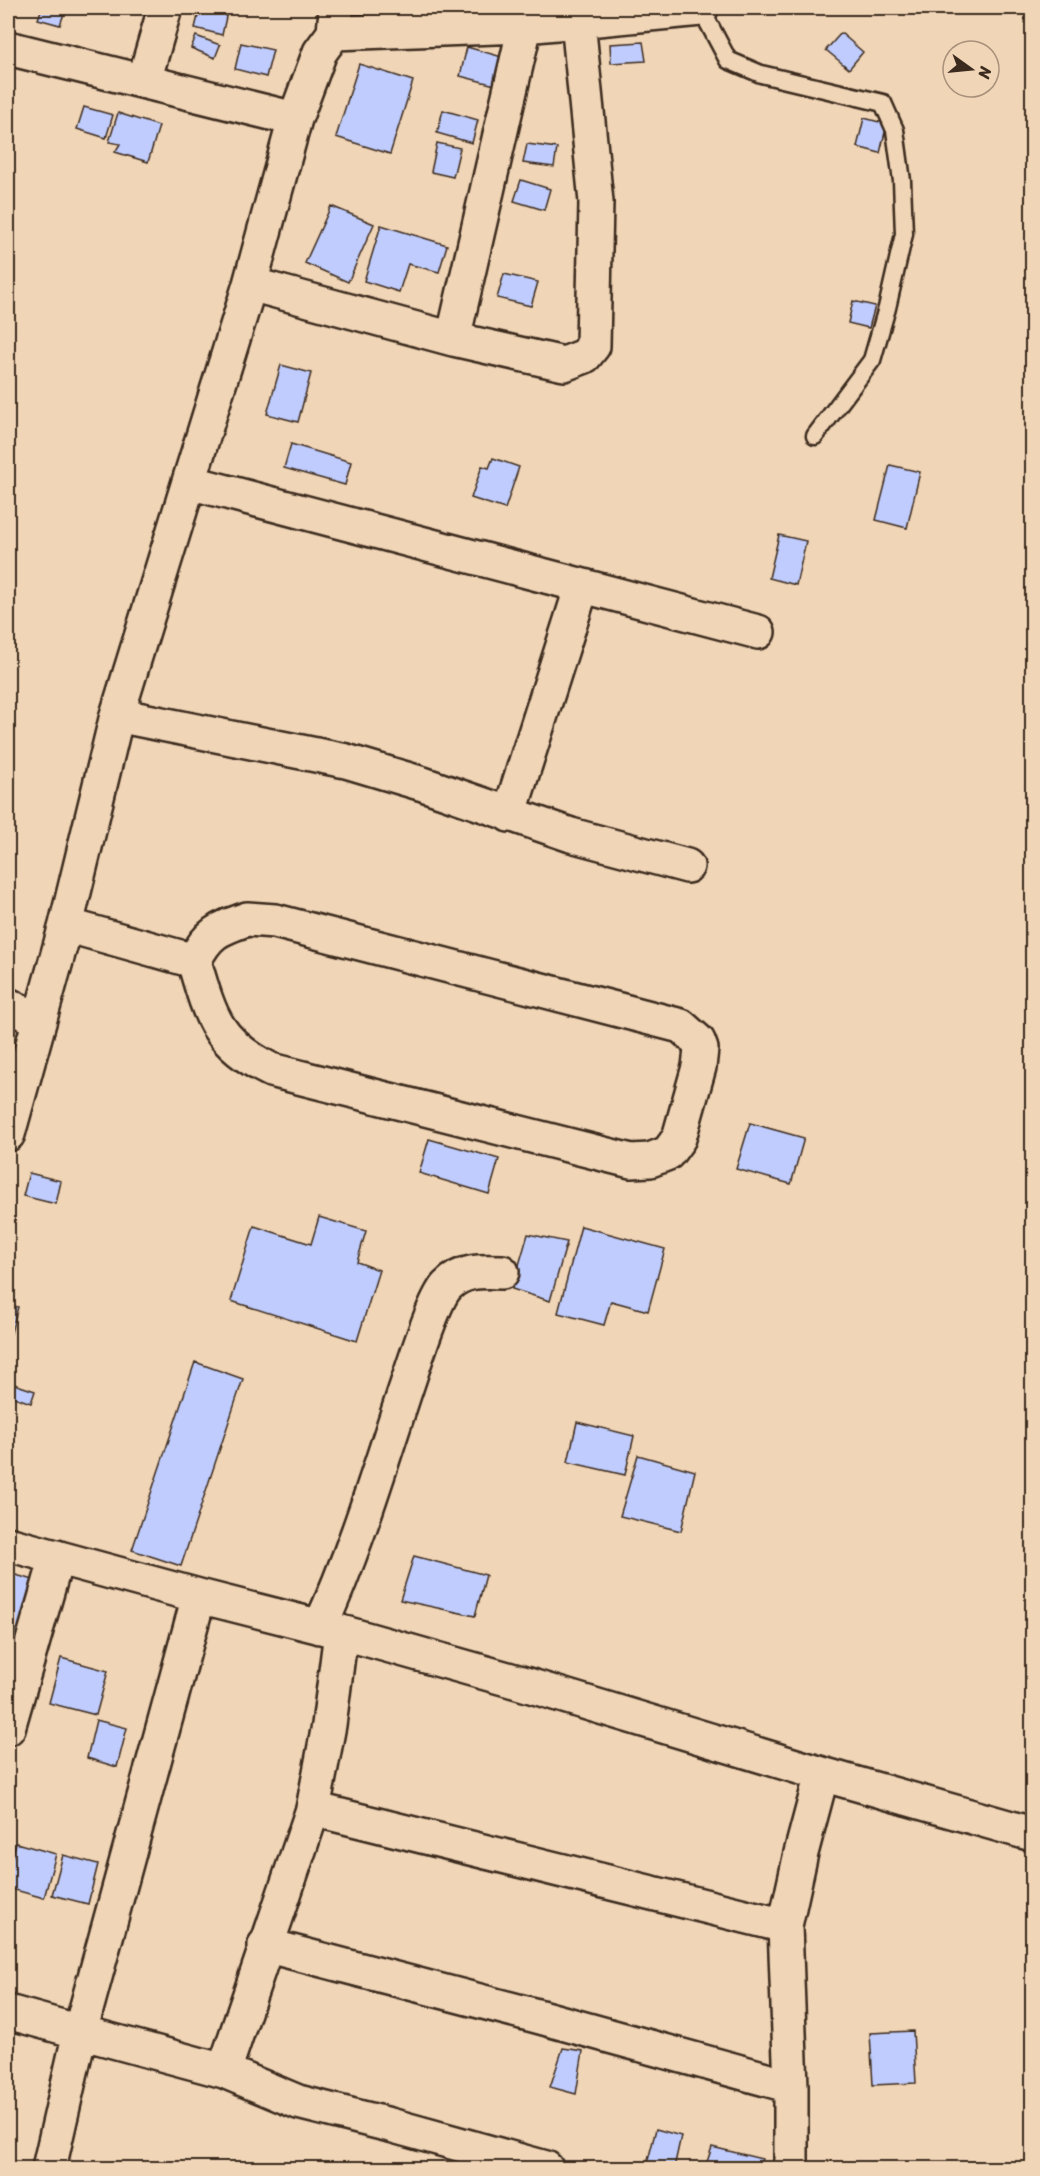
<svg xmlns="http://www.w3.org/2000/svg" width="1040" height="2176" font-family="Sriracha,sans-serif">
<rect width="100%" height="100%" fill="#f0d5b7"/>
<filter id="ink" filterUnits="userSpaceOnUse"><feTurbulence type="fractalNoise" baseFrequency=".0167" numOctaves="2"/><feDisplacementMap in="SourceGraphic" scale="12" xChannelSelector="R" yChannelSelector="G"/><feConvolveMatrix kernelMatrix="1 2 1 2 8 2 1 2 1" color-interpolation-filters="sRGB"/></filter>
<g filter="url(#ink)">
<path fill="#bfccfd" stroke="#3b2a1e" stroke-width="1.5" d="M42 8H66L60 25 38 19Z
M200 8H228L222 35 195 28Z
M841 33 863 52 849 69 826 50Z
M196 36 220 45 215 58 191 48Z
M643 42 646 61 611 63 610 44Z
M241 43 273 50 266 77 235 69Z
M467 47 502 57 495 85 460 76Z
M359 64 413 81 390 154 336 137Z
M84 107 113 115 106 138 77 129Z
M443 110 478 120 472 143 437 133Z
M118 113 159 126 148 162 115 152 120 144 109 142Z
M864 118 887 124 880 153 857 147Z
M437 143 460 148 453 177 431 172Z
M527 144 557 148 554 167 523 163Z
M521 180 550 189 544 210 514 201Z
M331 206 374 224 348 282 305 263Z
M381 225 447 245 439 272 408 264 399 292 364 281Z
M504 274 538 282 531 306 497 298Z
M853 301 875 306 869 328 848 323Z
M281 365 311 373 298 422 267 414Z
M291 444 351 462 345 485 284 468Z
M493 458 519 467 505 509 471 498 482 466 489 468Z
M890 465 920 472 907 528 876 520Z
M779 535 806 541 796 585 769 578Z
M750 1123 804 1138 791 1184 736 1169Z
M429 1139 499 1159 489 1194 419 1173Z
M29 1173 61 1181 56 1204 23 1196Z
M319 1217 366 1231 357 1262 379 1270 357 1341 231 1301 254 1226 311 1244Z
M581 1226 665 1249 648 1311 611 1301 604 1325 558 1313Z
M528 1234 567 1242 550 1301 512 1289Z
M8 1304 18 1307 9 1340 8 1339Z
M195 1362 243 1379 181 1566 132 1550Z
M8 1382 35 1391 31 1403 8 1395Z
M577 1422 634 1436 625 1475 568 1462Z
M638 1455 695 1471 681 1531 620 1516Z
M414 1556 486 1575 475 1616 400 1600Z
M8 1573 34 1580 8 1680Z
M61 1658 108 1671 96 1715 49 1703Z
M96 1720 127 1728 117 1767 87 1758Z
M16 1843 56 1854 44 1898 8 1888V1871Z
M63 1855 98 1864 88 1904 52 1895Z
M913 2031 916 2083 873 2085 870 2033Z
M563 2048 583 2051 576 2094 550 2087Z
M656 2129 681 2136 674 2168H646Z
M712 2147 762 2159 759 2168H705Z"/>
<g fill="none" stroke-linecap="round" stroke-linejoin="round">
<defs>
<path id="service" d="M701 9 728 60 761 74 883 103 895 130 902 181 904 234 887 308 872 360 815 436"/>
<path id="minor" d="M334 33 525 26 701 9
M8 48 295 119
M144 81 165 8
M250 284 453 339 525 26
M453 339 564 364 585 356 593 346 596 202 578 21
M189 482 758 632
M117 715 346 761 423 784 571 835 687 866
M509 815 582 586
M247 919 275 921 681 1026 698 1041 701 1049 699 1067 679 1138 668 1153 650 1160 631 1161 271 1070C216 1043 210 1016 194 961 208 933 218 929 247 919Z
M66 925 194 961
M8 1005 38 1020
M8 1134 66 925 117 715 250 284 295 119 320 52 334 33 336 8
M8 1544 199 1596 341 1632 518 1682 822 1774 1032 1834
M320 1627C355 1551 379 1470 405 1391 413 1368 433 1301 447 1286 462 1270 481 1271 502 1272
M8 1728 57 1557
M313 1809 785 1926
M265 1945 537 2016 791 2086
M8 2012 80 2032 199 1596
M224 2071 313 1809 329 1725 341 1632
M49 2168 80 2032 224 2071 298 2102 390 2125 546 2168
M791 2168V2086L785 1926 801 1853 822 1774"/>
</defs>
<use href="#service" stroke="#3b2a1e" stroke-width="21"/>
<use href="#minor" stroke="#3b2a1e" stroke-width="38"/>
<use href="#service" stroke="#f0d5b7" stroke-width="16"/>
<use href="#minor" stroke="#f0d5b7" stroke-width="33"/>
</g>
</g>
<rect width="1040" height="2176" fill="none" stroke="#f0d5b7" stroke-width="30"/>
<rect x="15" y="15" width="1010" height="2146" fill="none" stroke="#3b2a1e" stroke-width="2" filter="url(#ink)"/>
<g transform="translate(971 69) rotate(105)"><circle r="28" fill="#f0d5b7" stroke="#a8917a" stroke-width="1.5"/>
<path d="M0-4.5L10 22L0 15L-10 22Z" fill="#3b2a1e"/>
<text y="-9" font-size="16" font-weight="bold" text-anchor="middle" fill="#3b2a1e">N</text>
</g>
</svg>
